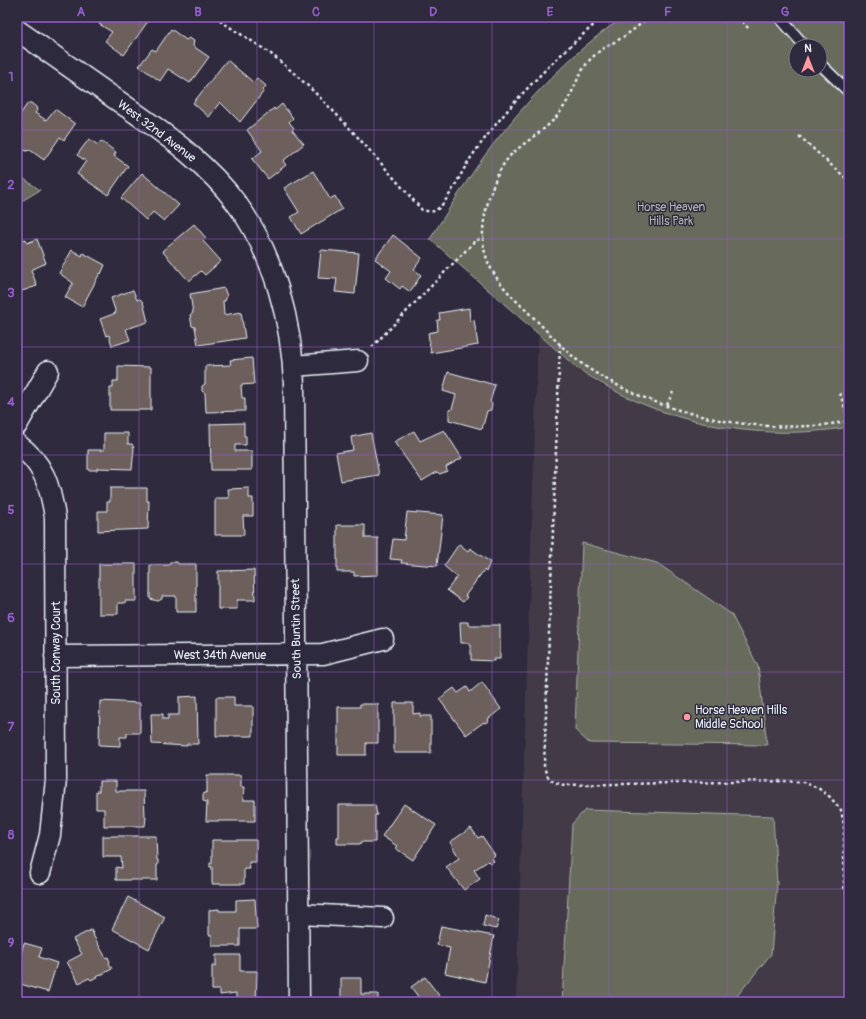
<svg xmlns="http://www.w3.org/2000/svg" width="866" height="1019" font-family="Pangolin,sans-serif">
<rect width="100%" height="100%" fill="#2f2a3d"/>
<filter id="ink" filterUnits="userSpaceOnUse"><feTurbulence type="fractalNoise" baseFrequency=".025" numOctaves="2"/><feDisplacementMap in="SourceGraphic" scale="8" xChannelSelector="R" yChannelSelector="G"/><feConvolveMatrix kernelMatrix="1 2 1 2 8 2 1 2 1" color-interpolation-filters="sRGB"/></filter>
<g filter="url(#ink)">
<path fill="#423a46" d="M538 335 576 367 601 385 635 401 708 425 762 433 817 432 849 427V1002H516Z"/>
<path fill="#686a5c" stroke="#a8aeaa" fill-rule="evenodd" d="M624 17 849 18V427C755 443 655 423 576 367L430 239C446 214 461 189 478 165 513 115 572 50 624 17ZM796 46H820V70H796Z
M17 174 40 190 17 204Z
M582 543 657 563 731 614 758 666 767 745 589 743 575 730Z
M585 810 773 816 777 884 771 954 732 1002H562L572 824Z"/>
<path fill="#6d5e5b" stroke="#e8f1f8" d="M99 17H151L124 55 105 41 112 32 99 24 102 19Z
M171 29 186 40 189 38 194 41 193 46 209 57 190 83 168 69 160 81 139 66 152 49 156 51Z
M227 60 253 82 257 78 266 86 263 90 264 91 240 122 220 102 209 117 193 103Z
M28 103H31L36 107 37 110 35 113 46 120 55 109 75 124 64 140 60 137 44 160 30 150 26 151 21 148 22 144 17 141V119Z
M282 104 293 118 289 122 294 128 292 130 304 144 283 161 286 165 268 179 252 159 262 151 247 130 274 108 275 110Z
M89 139 98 145 101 141 116 152 114 156 128 166 108 195 77 174 86 161 77 155Z
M313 171 330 199 335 196 342 209 301 234 291 217 299 212 284 188Z
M142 173 179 205 164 221 153 212 146 220 121 198Z
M194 224 206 238 203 241 221 261 205 275 201 271 189 281 162 251Z
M393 235 422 258 414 269 421 275 410 292 402 286 400 289 386 278 391 271 375 259Z
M26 239 27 243 37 239 46 263 31 270 37 286 19 292 17 290V242Z
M72 250 82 256 83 253 105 265 101 274 100 273 82 307 65 297 73 283 59 273Z
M321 250 359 253 355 294 335 292 337 279 318 278Z
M224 288 227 296 225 301H223L224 315 241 312 245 338 198 345 195 327 192 326 190 315 193 313 190 294Z
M133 290 137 300 140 299 143 302 148 322 126 329 130 340 112 346 109 335 106 336 100 319 116 313 111 298Z
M469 308 470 321 474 320 478 345 431 353 428 333 438 331 437 320H440L439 313Z
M252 358 254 384 241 385 242 398H245V411L206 412 205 393 202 391V386L205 384V366L231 365 230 360Z
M118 366 151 367V410H110V388H113V381H118Z
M448 372 495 385 490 402 492 404 491 410 487 411 482 429 449 420V410L452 409 456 395 443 391Z
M244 423V436H246V445H235V451H252V470H211L210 424Z
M444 430 462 458 446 467 447 471 440 474 437 472 422 481 394 442 414 431 420 441Z
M104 433H128V444H132L134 448 132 469 97 468V470H88V450H104Z
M371 433 379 475 341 481 336 453 353 450 351 437Z
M110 488H147V501H149L148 529 98 531V511H107V502H110Z
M249 488V498H253V516H243L244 535H215V498H229L228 489Z
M407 512 443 515 437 566 401 563 402 560 390 559 393 539 404 540Z
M337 525H365V538H378V575L354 576V572H337Z
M459 544 468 551 470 548 490 562 486 572 484 570 465 596 467 597 463 602 447 590 457 577 444 566Z
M170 562H177L178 564H196V612H176V596H162V599L158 601 150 599V565H169Z
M99 564H136V601H125V603H118V614H99Z
M254 570 255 600H237V609H218V571Z
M460 622H468V625H500V659H494V661L471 660V645H469V643H461Z
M482 682 501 709 488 719 489 721 485 723 484 722 466 735 439 699 454 688 458 693 467 687 470 692Z
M197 696 198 744H187V746L152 744 151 714H163V719H168V715H179V697Z
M216 697H234V706H253V736H216Z
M100 701 140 703V733H127V737H120V746L99 745Z
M394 703H413V714L420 713V716H431V753H394Z
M360 704H378V743H366V755H338V707H360Z
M207 775H241V787H244L243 800H255V821H206L207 802 203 801V794L207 792Z
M99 781H116V791H144L145 817H146L145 826H104V809H96V791H99Z
M404 804 436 825 413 860 395 848 397 846 382 836Z
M339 805H375L377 815H375V842H361V844H337V837H339Z
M471 828 478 838 482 836 495 855 492 858 494 861 490 863 488 861 474 870 480 879 464 890 446 867 459 858 450 842Z
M103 836H156L157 860H158V865H157V880H116V867L122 868 121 857H103Z
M212 840H256V862H249L250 869H244V884H212V867H210V863H212Z
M128 897 165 917 149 949 112 929Z
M255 899 257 929H240V946H212V935H209V910L219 909V911H236V900Z
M485 915 499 920 496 929 483 926Z
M441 926 494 936 485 982 445 973 450 948 437 945Z
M91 930 94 935H93L106 958 108 957 110 962 109 963 112 969 91 980 89 978 79 983 67 962 82 954 73 939Z
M24 943 42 948 39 957 57 963 48 992 17 983V966Z
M216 955H240V971H257L256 1001H236V993L220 995V990H212V966H216Z
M425 977 444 1002H414L419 998 411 987Z
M341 978H361V994H378V1002H341Z"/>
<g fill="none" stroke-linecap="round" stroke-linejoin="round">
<defs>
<path id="lane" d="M779 17 805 46
M820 64 849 92"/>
<path id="street" d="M17 30C53 55 88 80 124 105 165 134 207 163 237 204 274 254 292 323 294 384L299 1002
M293 366 358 361
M17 425 48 371
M17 444C44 463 50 486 55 517L56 780 50 835 40 873
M55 656 323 654 383 639
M299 914 383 918"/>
</defs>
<use href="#lane" stroke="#e8f1f8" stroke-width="13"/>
<use href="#street" stroke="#e8f1f8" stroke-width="23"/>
<path stroke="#e8f1f8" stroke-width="2.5" stroke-dasharray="3 3" stroke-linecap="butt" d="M215 17C233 30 253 41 271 54 328 99 375 157 422 210 426 211 431 212 434 211 447 206 462 170 470 159 507 105 554 59 603 17
M649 17C641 24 632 31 623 37 614 43 603 47 595 55 578 69 575 91 563 108 550 128 531 137 514 152 498 166 489 194 485 215 475 264 502 287 534 318 553 337 571 358 594 372 657 411 735 430 809 426 822 426 836 423 849 421
M738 17 750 30
M799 136 849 181
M560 344 544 766C547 779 551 782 564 785L785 781 803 782 818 788 830 797 841 810 844 825V887L849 900
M372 347 475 241 484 237
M840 393 849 421
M667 405 673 392"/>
<use href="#lane" stroke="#2f2a3d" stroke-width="10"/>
<use href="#street" stroke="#2f2a3d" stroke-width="20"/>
</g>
</g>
<path fill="none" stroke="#965dcd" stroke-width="1" stroke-opacity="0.55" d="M139 17V1002M257 17V1002M374 17V1002M492 17V1002M609 17V1002M727 17V1002M17 130H849M17 239H849M17 347H849M17 455H849M17 564H849M17 672H849M17 780H849M17 889H849"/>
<circle fill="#ff9aa2" stroke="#2f2a3d" stroke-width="1.5" cx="687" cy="717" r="4"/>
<g text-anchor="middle" stroke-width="3" stroke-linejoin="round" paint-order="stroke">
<g font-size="12" fill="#e8f1f8" stroke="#2f2a3d">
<text transform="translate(157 131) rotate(37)" y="4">West 32nd Avenue</text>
<text transform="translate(296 629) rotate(-91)" y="4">South Buntin Street</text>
<text transform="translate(56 653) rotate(-90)" y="4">South Conway Court</text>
<text x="220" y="659">West 34th Avenue</text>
</g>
<g font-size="12" fill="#aeb4b2" stroke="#2f2a3d">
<text x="671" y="211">Horse Heaven<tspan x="671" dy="14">Hills Park</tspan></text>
</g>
<g font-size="12" fill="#e8f1f8" stroke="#2f2a3d" text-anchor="start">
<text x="695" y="714">Horse Heaven Hills<tspan x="695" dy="14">Middle School</tspan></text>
</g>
</g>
<rect width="866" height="1019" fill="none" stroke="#2f2a3d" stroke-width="44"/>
<g transform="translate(808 58)"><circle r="19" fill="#2f2a3d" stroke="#797a88"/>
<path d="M0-3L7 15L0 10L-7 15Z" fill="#ff9aa2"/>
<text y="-6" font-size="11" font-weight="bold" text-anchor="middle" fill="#e8f1f8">N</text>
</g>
<rect x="22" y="22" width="822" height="975" fill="none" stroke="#965dcd" stroke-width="1.5"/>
<g font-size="13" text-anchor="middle" font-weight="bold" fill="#965dcd">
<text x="81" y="16">A</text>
<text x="198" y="16">B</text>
<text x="316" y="16">C</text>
<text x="433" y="16">D</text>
<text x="550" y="16">E</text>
<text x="668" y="16">F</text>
<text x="785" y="16">G</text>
<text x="11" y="81">1</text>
<text x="11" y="189">2</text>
<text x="11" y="297">3</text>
<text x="11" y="406">4</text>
<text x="11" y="514">5</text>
<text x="11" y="622">6</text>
<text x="11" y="731">7</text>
<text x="11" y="839">8</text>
<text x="11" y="947">9</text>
</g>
</svg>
